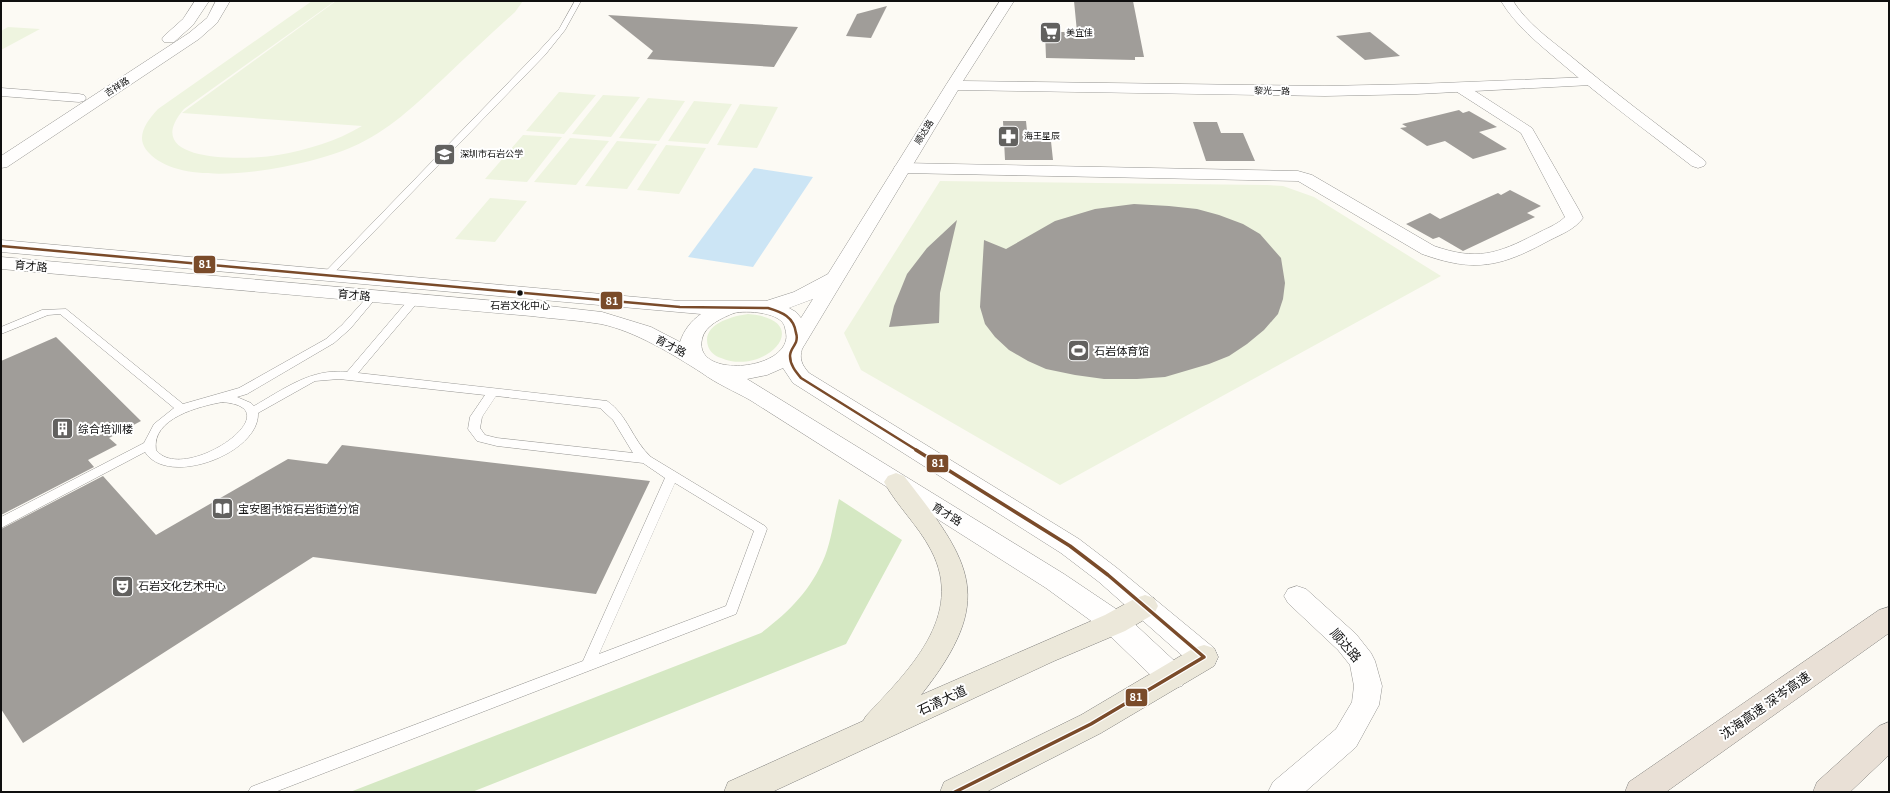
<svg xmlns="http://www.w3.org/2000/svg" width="1890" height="793" font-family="Georgia,'Noto Sans SC',serif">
<rect width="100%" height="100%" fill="#fcfaf4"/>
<path fill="#e5f1d5" d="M748 314C818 320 765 377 721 358 715 356 710 352 708 346 701 324 733 316 748 314Z"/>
<path fill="#d5e8c3" d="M839 499 902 540 846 644 472 792H350L761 633C790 611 811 590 825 556 832 538 834 517 839 499Z"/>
<path fill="#eef4df" d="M312 1H335L184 109C136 165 250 160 278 155 307 150 337 141 362 126L182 113 336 1H523L515 12C491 34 467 56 444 78 415 105 389 131 352 147 309 166 186 193 149 153 134 138 146 122 158 109Z
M8 27 40 29 1 50V31Z
M559 92 596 95 564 134 526 131Z
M603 95 640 97 611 137 572 134Z
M648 98 685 101 659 141 619 138Z
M694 101 732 104 708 144 668 141Z
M740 104 778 107 757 148 717 145Z
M523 135 562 137 527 182 485 179Z
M570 138 609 141 576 185 534 182Z
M617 141 657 144 627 189 585 186Z
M666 145 706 148 679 194 637 190Z
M940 181 1266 185 1283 186 1314 197 1441 276 1060 485 861 370 844 333Z
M490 198 527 201 495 242 455 239Z"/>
<path fill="#cce5f5" d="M754 168 813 177 753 267 688 257Z"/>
<path fill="#a09d99" d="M1074 1H1133L1144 57H1135V60L1046 58 1045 32H1077Z
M887 6 871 38 846 36 857 14Z
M608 15 798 27 774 67 647 59 653 51Z
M1370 32 1400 56 1365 60 1336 36Z
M1459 110 1463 113 1469 111 1497 127 1479 132 1507 149 1473 159 1445 141 1427 146 1400 128 1407 127 1402 124Z
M1003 121H1026L1027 131 1050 132 1053 160H1005Z
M1193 122H1217L1221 133H1243L1255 161H1206Z
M1510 190 1541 206 1527 213 1535 217 1463 251 1439 237 1433 239 1406 224 1430 213 1440 219 1498 193 1501 195Z
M1134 204 1169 206 1197 209 1219 215 1243 224 1260 234 1281 258 1285 283 1283 299 1278 314 1264 330 1247 344 1229 356 1209 364 1165 377 1137 379H1104L1075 375 1046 369 1028 361 1009 350 995 337 985 324 980 307 984 240 1006 249 1055 221 1095 209Z
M957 220 940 293 939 323 889 327 894 306 907 274 927 248Z
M56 337 141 421 109 438 117 445 88 460 94 467 1 515V361Z
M342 445 650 481 596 594 313 557 23 743 1 709V529L103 476 156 535 288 459 327 464Z"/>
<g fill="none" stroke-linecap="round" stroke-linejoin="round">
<defs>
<path id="service" d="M575 1H581L565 30 545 55 330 277H324L322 275 324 273 539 51 559 29Z
M373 293 376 294 378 296 376 298 350 329 334 343 247 394 237 397 251 403 254 406C284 389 311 368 347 372L410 298H418L419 300 418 302 358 373 607 401C628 415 632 440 651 457L765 526 767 529 736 614 275 792H248L251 787 256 785 583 661 665 478 643 463 497 446 477 441 468 429 470 417 485 395 339 379 315 381 258 413C260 453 168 488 145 452L1 528V517L144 443 154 424 174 408 60 314 48 315 1 334V327L42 310 66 309 183 404 239 388 326 339 342 325 370 294ZM496 396 600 408 613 420 633 453 497 438 485 435 480 428 482 417ZM223 402C230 403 238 404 243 408 267 427 180 481 156 450 151 418 200 406 223 402ZM675 483 754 531 726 606 599 654Z"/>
<path id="minor" d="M1501 1H1513C1527 23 1548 38 1568 54 1612 91 1658 125 1704 160L1706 163 1704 166 1698 168 1692 166C1648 132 1603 99 1560 62 1538 43 1516 26 1501 1Z
M1459 83 1464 84 1532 128 1579 210 1583 218C1575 229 1562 234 1550 240 1501 267 1475 273 1422 254L1298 181 902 173 896 171 894 168 896 165 902 163 1298 171 1312 175 1434 246C1477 261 1497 254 1536 234 1545 229 1557 225 1565 217L1521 133 1454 90 1452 87 1454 84Z
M1 88 79 94 84 95 86 98 84 101 79 102 1 96Z
M1297 586 1306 589 1356 634 1371 653 1375 661 1382 686 1379 705 1356 747 1305 792H1268L1273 782 1336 729 1352 702 1354 686 1350 665 1338 650 1288 603 1284 596 1288 589Z"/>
<path id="tertiary" d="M195 1H209L193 25 174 42H164L162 39 164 36 183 19Z
M216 1H230L217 23 199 39 7 167 1 168V156L189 33 207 18Z
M1000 1H1014L963 81 1325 86 1417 84 1591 77 1596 78 1598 81 1596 84 1591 85 1417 94 1325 96 958 90 802 349C799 359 802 365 809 373L1079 539 1117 568 1214 648 1218 657 1214 666 1204 669 1194 666 1099 582 1061 553 793 383 783 368 767 375 747 379 1064 574 1125 615 1182 668 1186 677 1182 686 1172 689 1162 686 1105 631 1046 588 750 400C734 391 717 384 702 373 674 355 635 331 601 324 578 320 554 319 531 316L1 269V257L531 304 602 312 651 327 680 342C684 330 691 321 701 314L1 252V240L680 301H766L794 292 828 274 946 85ZM813 299 801 318 796 312 789 308ZM734 313C746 310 783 312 785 328 786 332 787 337 786 340 779 372 693 377 702 339 705 325 722 318 734 313Z"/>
<path id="primary" d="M896 473 904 476C972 563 997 599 921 695L1105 615 1136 598 1145 595 1154 598 1158 606 1154 614 1125 631 1054 661 772 792H724L728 782 863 721 866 716C908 671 966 616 931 550 918 525 897 506 884 482L888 476Z
M1204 645 1214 648 1218 657 1214 666 1101 733 986 792H940L944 782 1081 715 1194 648Z"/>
<path id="motorway" d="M1889 607V633L1666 792H1625L1629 782 1879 610Z
M1889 722V755L1850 792H1813L1817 782 1879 726Z"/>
</defs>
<use href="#service" stroke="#969592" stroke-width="1"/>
<use href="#minor" stroke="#969592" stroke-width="1"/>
<use href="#tertiary" stroke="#969592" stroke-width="1"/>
<use href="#primary" stroke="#83827f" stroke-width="1"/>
<use href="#motorway" stroke="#83827f" stroke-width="1"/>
<use href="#service" fill="#fffefd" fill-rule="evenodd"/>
<use href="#minor" fill="#fffefd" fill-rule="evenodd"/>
<use href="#tertiary" fill="#fffefd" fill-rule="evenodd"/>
<use href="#primary" fill="#ece8da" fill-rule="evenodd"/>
<use href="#motorway" fill="#e9e0d6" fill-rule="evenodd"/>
<defs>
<path id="bus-1-far1" d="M1 246 680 307 768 308C782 312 794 317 796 333 797 336 797 339 796 342 794 347 790 350 790 356 790 365 796 372 801 378L918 451"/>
<path id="bus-1" d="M916 450 1070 546 1108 575 1204 657 1091 724 955 792"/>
</defs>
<use href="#bus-1-far1" stroke="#fff" stroke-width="5"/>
<use href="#bus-1" stroke="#fff" stroke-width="6"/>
<use href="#bus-1-far1" stroke="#7a4b2a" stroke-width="2.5"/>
<use href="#bus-1" stroke="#7a4b2a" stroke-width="3.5"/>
</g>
<defs>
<symbol id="supermarket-square" viewBox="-11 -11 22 22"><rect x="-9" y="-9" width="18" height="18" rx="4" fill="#62615f" stroke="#fff"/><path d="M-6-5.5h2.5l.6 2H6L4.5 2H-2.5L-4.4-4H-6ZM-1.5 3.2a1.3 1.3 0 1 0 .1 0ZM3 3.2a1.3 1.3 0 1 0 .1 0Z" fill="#fff"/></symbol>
<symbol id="pharmacy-square" viewBox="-11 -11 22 22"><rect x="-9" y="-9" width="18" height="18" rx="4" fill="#62615f" stroke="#fff"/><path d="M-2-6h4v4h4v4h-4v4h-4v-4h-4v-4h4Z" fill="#fff"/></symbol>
<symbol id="school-square" viewBox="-11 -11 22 22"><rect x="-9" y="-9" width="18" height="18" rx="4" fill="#62615f" stroke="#fff"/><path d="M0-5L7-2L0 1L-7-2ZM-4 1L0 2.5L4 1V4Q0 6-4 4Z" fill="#fff"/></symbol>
<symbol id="stadium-square" viewBox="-11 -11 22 22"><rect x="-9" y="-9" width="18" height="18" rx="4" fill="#62615f" stroke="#fff"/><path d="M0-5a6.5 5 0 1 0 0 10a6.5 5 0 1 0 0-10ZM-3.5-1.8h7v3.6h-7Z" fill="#fff"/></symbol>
<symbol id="building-square" viewBox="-11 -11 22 22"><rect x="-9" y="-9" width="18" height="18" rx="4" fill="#62615f" stroke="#fff"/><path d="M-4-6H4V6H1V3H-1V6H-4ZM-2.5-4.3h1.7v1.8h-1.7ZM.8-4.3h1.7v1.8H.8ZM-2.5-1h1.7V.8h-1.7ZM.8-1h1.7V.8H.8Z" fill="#fff"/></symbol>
<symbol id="library-square" viewBox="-11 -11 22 22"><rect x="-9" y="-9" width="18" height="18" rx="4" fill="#62615f" stroke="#fff"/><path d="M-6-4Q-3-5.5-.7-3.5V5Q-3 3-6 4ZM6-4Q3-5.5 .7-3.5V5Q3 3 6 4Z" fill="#fff"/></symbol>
<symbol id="theatre-square" viewBox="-11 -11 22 22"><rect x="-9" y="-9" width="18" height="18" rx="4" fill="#62615f" stroke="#fff"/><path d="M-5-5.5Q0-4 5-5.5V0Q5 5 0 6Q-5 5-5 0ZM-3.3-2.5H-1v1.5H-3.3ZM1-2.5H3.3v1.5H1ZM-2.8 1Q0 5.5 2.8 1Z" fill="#fff"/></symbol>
</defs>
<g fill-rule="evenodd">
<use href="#supermarket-square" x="1038" y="20" width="25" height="25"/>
<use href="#pharmacy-square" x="996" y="124" width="25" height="25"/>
<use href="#school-square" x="432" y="142" width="25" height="25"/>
<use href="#stadium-square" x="1066" y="338" width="25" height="25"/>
<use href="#building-square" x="50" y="416" width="25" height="25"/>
<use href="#library-square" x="210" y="496" width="25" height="25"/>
<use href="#theatre-square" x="110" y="574" width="25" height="25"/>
</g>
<circle fill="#0f0f0f" stroke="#fff" stroke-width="1.5" cx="520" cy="293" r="3.5"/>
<g text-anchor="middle" stroke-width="4" stroke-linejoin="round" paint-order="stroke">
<g font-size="9" fill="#0f0f0f" stroke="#fff" text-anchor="start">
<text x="1066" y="36">美宜佳</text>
<text x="1024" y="139">海王星辰</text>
<text x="460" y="157">深圳市石岩公学</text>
</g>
<g font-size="9" fill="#0f0f0f" stroke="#fff">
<text transform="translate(117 87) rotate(-33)" y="3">吉祥路</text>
<text transform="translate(1272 91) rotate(1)" y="3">黎光一路</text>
<text transform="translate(924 132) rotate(-58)" y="3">顺达路</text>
</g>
<g font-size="10" fill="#0f0f0f" stroke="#fff">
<text x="520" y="309">石岩文化中心</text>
</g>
<g font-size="11" fill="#0f0f0f" stroke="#fff">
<text transform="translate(31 266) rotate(5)" y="4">育才路</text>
<text transform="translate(354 295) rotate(5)" y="4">育才路</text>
<text transform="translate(671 346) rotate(28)" y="4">育才路</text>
<text transform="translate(947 514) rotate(32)" y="4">育才路</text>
</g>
<g font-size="11" fill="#0f0f0f" stroke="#fff" text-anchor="start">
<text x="1094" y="355">石岩体育馆</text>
<text x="78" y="433">综合培训楼</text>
<text x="238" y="513">宝安图书馆石岩街道分馆</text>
<text x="138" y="590">石岩文化艺术中心</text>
</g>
<g font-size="13" fill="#0f0f0f" stroke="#fff">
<text transform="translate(1346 645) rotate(49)" y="5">顺达路</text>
<text transform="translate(942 700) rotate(-25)" y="5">石清大道</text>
<text transform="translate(1765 705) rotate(-35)" y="5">沈海高速 深岑高速</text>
</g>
</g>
<g stroke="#fff" stroke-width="1.5">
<rect x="193" y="255" width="23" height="19" rx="4" fill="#7a4b2a"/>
<rect x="600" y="291" width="23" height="19" rx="4" fill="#7a4b2a"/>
<rect x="926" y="454" width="23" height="19" rx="4" fill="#7a4b2a"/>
<rect x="1125" y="688" width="23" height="19" rx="4" fill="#7a4b2a"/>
</g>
<g font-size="11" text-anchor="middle" font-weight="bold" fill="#fff">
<text x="205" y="268">81</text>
<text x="612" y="305">81</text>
<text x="938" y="467">81</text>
<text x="1136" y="701">81</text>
</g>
<rect width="1890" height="793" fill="none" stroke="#0f0f0f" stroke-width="4"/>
</svg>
